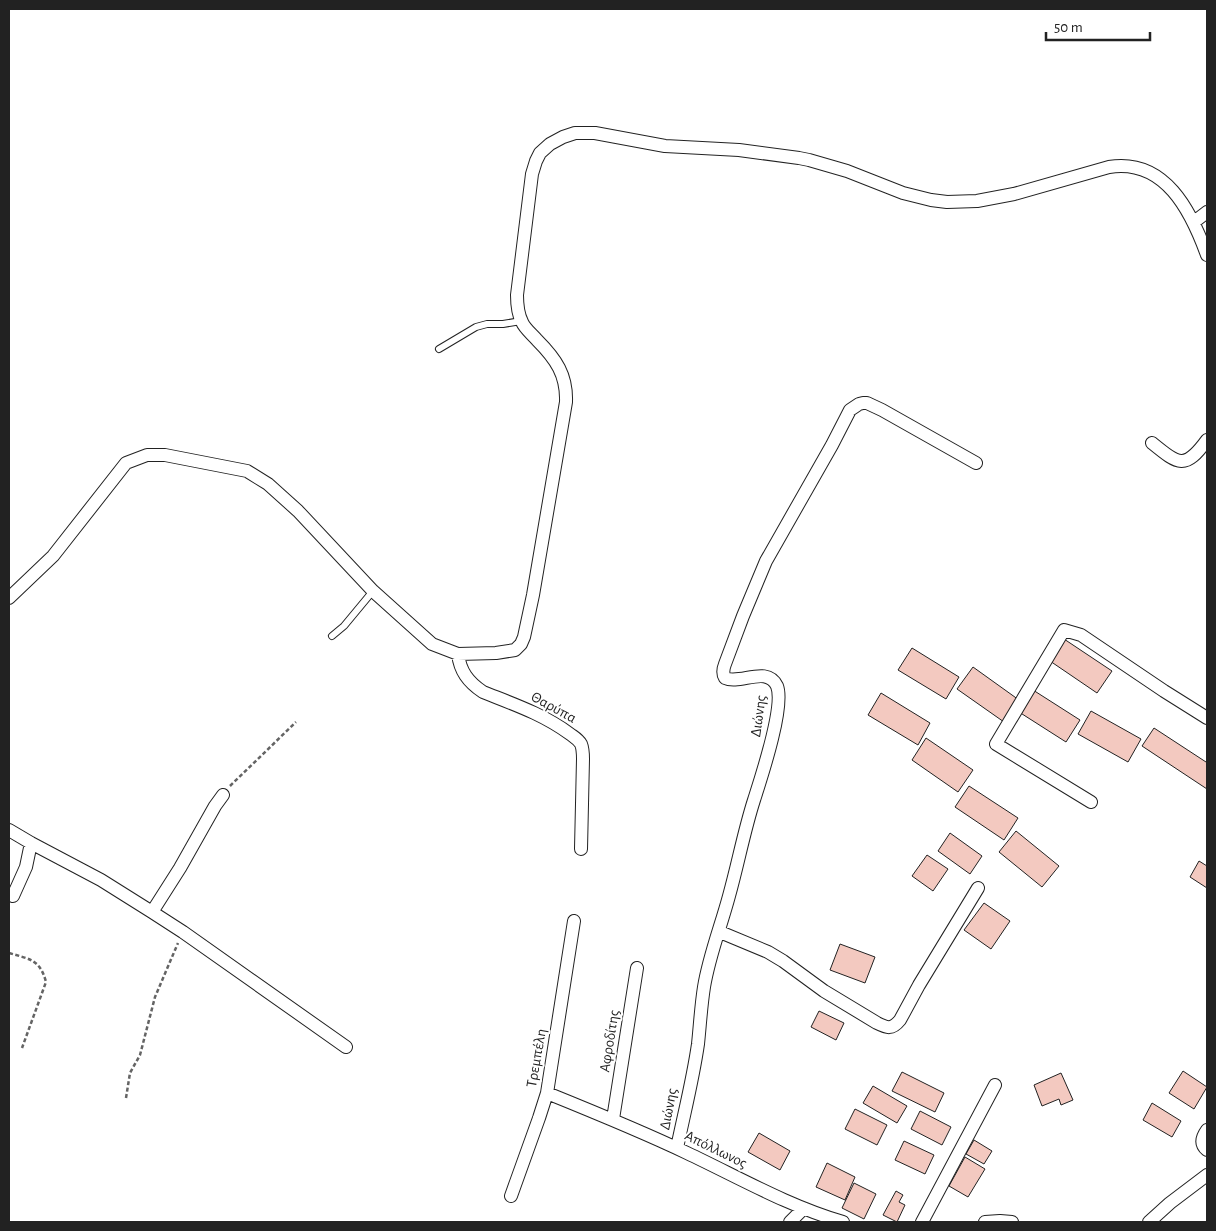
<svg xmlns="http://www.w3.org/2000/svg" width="1216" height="1231" font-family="'Alegreya Sans',sans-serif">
<rect width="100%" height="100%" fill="#fff"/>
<path fill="#f3c9c0" stroke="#222" d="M1064 639 1112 671 1097 693 1050 661Z
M912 648 959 677 946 699 898 670Z
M973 667 1019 700 1004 722 957 689Z
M1033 690 1080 720 1066 742 1019 712Z
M881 693 930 723 918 745 868 715Z
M1091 711 1141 739 1128 762 1078 734Z
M1154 728 1206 762 1207 761V789L1142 746Z
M926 738 973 770 958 792 912 760Z
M969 786 1018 818 1004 840 955 807Z
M1016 831 1059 866 1042 887 999 852Z
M950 833 982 856 970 874 938 851Z
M927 855 948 869 933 891 912 876Z
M1199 861 1207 866V888L1190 877Z
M984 903 1010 921 991 949 964 930Z
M840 944 875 957 865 983 830 970Z
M819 1011 844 1023 836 1040 811 1027Z
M1183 1071 1207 1087 1194 1109 1169 1093Z
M902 1072 944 1093 935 1112 892 1091Z
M1061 1073 1073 1100 1061 1105 1059 1099 1042 1106 1034 1085Z
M873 1086 907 1106 897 1123 863 1103Z
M1152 1103 1181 1121 1172 1137 1143 1120Z
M855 1109 887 1125 877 1145 845 1129Z
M920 1111 951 1127 942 1145 911 1129Z
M759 1133 790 1151 780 1170 748 1152Z
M974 1140 992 1151 984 1164 966 1154Z
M904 1141 934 1155 925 1174 895 1160Z
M965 1157 985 1169 968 1197 949 1186Z
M827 1163 855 1177 845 1200 816 1187Z
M854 1183 876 1194 864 1219 842 1208Z
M896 1191 903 1195 899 1202 905 1205 897 1222 883 1215Z"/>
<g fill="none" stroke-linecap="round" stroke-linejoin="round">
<defs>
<path id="lane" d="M439 349 476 327 487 324H503L521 321
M332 636 344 626 373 591"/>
<path id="street" d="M1194 222 1207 212
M1152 443C1179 465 1185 470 1207 440
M9 598 53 556 126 463 147 455H165L247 471 268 484 298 511 373 591 432 644 458 654 496 653 515 650 521 644 524 637 533 595 566 402C567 375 556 359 537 340 532 334 525 329 522 322 518 314 517 304 517 295L532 174 536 161 540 153 550 144 563 137 575 133H595L665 146 739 150 799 158 809 160 847 171 903 193 931 200 947 202 977 201 1014 194 1109 167C1165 158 1191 211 1207 255
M458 654C460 671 468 682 483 692 513 704 543 714 570 734 574 737 578 739 581 744 583 749 583 754 583 759L581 849
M1091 802 996 744 1064 630 1081 635 1164 691 1207 718
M9 830 31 843 101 880 152 912 183 932 346 1047
M13 896 26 867 31 843
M152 912 180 868 215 806 223 795
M720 932 768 952 783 961 824 991 877 1023C887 1028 892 1030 900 1020L919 985 978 888
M547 1093C594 1112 641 1131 687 1153 738 1177 788 1206 843 1222
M613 1119 637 968
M1207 1130C1202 1137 1200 1144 1207 1150
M677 1148C684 1114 693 1079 698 1044 700 1025 701 1006 704 987 709 956 721 926 729 896 738 864 744 831 754 800 761 778 785 706 777 686 767 665 740 685 725 678 722 673 723 669 725 664L743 616 766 561 832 445 850 410 859 404 863 403H867L882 410 976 463
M511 1196 539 1118 547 1093 574 921
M790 1222 803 1209
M922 1222 995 1085
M985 1222 1000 1221 1012 1222
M1149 1222 1170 1203 1207 1175"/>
</defs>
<use href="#lane" stroke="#222" stroke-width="8"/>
<use href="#street" stroke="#222" stroke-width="14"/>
<path stroke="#646464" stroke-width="2.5" stroke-dasharray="4 2.5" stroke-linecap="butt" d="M230 786 296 722
M9 953C29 959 40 959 46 982L22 1048
M126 1098 130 1073 140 1055 155 997 178 943"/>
<use href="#lane" stroke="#fff" stroke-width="6"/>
<use href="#street" stroke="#fff" stroke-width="12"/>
</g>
<g text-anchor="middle" stroke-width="4" stroke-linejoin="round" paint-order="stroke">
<g font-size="15" fill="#222" stroke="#fff">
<text transform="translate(554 707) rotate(29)" y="5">Θαρύπα</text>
<text transform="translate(758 716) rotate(-82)" y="5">Διώνης</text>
<text transform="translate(609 1041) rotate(-81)" y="5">Αφροδίτης</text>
<text transform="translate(536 1058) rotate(-80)" y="5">Τρεμπέλη</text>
<text transform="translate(668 1109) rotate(-79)" y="5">Διώνης</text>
<text transform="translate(716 1149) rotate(26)" y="5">Απόλλωνος</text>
</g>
</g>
<rect width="1216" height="1231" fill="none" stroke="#222222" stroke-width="20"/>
<path d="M1046 32v8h104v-8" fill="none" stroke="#222222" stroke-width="2.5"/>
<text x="1054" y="32" font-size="15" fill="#222222" stroke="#ffffff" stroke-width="4" paint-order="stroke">50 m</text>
</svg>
